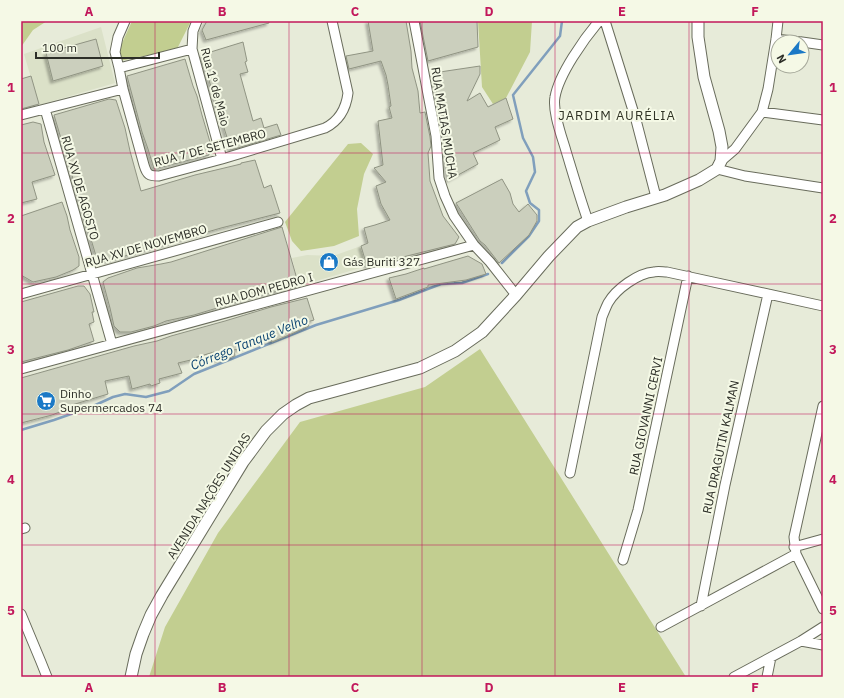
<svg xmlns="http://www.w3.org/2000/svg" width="844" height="698" font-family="'IBM Plex Sans',sans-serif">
<defs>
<filter id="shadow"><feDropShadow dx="-2.5" dy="2.5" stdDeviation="1" flood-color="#0004"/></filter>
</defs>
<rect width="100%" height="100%" fill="#e7ebd9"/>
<path fill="#dbe1c8" d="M101 27 115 83 39 105 24 54Z
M361 246 367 266 299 286 292 258 307 255 333 256Z"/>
<path fill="#c2ce90" d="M21 21H47L33 30 21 47Z
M132 21H191L177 49 120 61 118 52Z
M478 21H532L530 52 506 98 493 104 482 87Z
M361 143 373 154 364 174 357 209 359 236 334 246 301 251 292 241 285 222 348 144Z
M480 349 686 677H149L165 627 218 533 300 422 425 387Z"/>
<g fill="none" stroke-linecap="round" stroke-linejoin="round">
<path stroke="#809fbc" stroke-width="2.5" d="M502 263 529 236 539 221V210L530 203 526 191 535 172 533 157 523 138 513 95 560 36 562 21
M21 430 54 420 91 407 113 397 125 394 146 397 169 391 194 374 316 325 399 300 441 284 462 283 488 274"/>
</g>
<path fill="#cbcfbd" stroke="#909483" filter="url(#shadow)" d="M207 21H269V23L206 40 202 30Z
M368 21H406L411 51 412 68 418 91 420 113 425 112 430 137 431 146 428 153 430 181 443 216 459 237 455 244 367 266 361 246 368 243 364 228 375 225 390 220 381 204 376 186 386 182 374 168 383 165 378 121 392 118 389 107 391 106 388 85 386 75 381 61 349 69 346 56 373 51Z
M420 21H477L478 47 428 61Z
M96 39 103 66 53 81 46 53Z
M243 42 247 61 245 62 248 72 240 74 253 121 261 118 264 128 277 124 281 135 231 150 201 55Z
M185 59 193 86 197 96 202 115 210 142V148L209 155 154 169 148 149 142 132 127 76Z
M480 66V74L467 101 480 93 488 107 506 98 513 119 495 127 500 140 473 153 478 164 449 180 447 168 443 111 441 115 433 73Z
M31 76 39 104 21 109V79Z
M109 99 116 100 125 128 130 151 141 191 195 175 241 164V163L255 160 264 188 271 185 280 213 221 228 108 261 101 260 96 256 54 115Z
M33 122 41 124 44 142 55 175 32 182 37 199 21 203V125Z
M502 179 510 193 513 204 519 212 528 204 537 215V221L529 235 499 263 485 245 480 241 456 203Z
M62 202 67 216 70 230 79 257V266L73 270 56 277 33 282 21 275V216Z
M282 227 299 286 279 292V291L260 295 194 315 166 321 154 326 131 332H120L114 326 110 308 103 282 108 278 137 268 161 264 171 262Z
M468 256 482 264 486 274 466 280 428 285V287L396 299 389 278 406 274 424 268V269Z
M78 286H84L90 294 94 312H92L94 322 89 324 94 341 68 350 21 362V302Z
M307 298 314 320 307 322 309 326 289 335 272 342 271 340 243 345 244 348 234 350 235 356 216 360 214 352 194 358 195 359 178 363 182 373 159 379 160 383 151 386 150 384 132 389 129 376 105 381 108 394 72 405V407L52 415 21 423V378L134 346 157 341 171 336 225 321 271 307Z"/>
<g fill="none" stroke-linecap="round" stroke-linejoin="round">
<defs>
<path id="minor" d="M197 21 193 31 192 49 222 159
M414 21 436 136 439 178 445 196 454 216 474 245 490 262 516 295
M605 21 636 120 656 197
M776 39 801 42
M802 42 823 45
M192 49 119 68 123 89 144 165C147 175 149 176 159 176L222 159 325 128C339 121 346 109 348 93L332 21
M119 68 115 52 118 37 125 21
M45 109 112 344
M762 112 823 120
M21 115 123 89
M721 161 735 149 762 112 768 89 776 39 778 21
M717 169 745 176 823 188
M588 221C580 198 573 174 566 151 562 137 552 111 555 97 559 74 584 39 599 21
M21 294 278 222
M21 369 474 245
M823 406 794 537 796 554 823 609
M570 473 602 317C604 312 606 307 608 303 616 289 638 273 654 272 658 271 663 272 667 272L823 306
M21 529 25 528
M794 547 823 539
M623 560 638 510 688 276
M701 606 725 485 768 294
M21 614 41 662 47 677
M661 627 796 554
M801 641 823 645
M734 677 801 641 823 627
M767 677 771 657"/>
<path id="tertiary" d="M131 677 136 654 143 634 151 615 162 595 243 462 266 431 283 414 296 405 309 398 420 368 455 351 482 332 516 295 549 256 577 227 588 221 626 207 665 195 699 180 717 169 721 161 722 147 719 131 704 77 698 37V21"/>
</defs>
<use href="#minor" stroke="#696c5c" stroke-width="11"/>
<use href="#tertiary" stroke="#696c5c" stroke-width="13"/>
<use href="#minor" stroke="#fff" stroke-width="9"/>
<use href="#tertiary" stroke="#fff" stroke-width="11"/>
</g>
<path fill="none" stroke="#c2185b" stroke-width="1" stroke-opacity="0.55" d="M155 21V677M289 21V677M422 21V677M555 21V677M689 21V677M21 153H823M21 284H823M21 414H823M21 545H823"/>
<defs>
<symbol id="shop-disc" viewBox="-11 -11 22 22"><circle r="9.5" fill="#1b79c6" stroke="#f5f9e6"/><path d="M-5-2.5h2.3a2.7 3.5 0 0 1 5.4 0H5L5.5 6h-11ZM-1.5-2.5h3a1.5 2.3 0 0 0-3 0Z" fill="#fff"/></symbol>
<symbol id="supermarket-disc" viewBox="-11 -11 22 22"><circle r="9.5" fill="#1b79c6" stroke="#f5f9e6"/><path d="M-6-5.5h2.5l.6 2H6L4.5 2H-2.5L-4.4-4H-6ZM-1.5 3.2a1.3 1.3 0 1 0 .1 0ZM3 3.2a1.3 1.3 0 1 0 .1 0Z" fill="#fff"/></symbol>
</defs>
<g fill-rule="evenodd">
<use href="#shop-disc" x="318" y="251" width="22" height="22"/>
<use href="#supermarket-disc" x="35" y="390" width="22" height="22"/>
</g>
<g text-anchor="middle" stroke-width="4" stroke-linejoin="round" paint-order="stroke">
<g font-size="12" fill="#2c2e27" stroke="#f5f9e6">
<text transform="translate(215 87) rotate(75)" y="4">Rua 1º de Maio</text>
<text transform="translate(444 123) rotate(81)" y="4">RUA MATIAS MUCHA</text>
<text transform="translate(210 148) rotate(-15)" y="4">RUA 7 DE SETEMBRO</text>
<text transform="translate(80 188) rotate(74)" y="4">RUA XV DE AGOSTO</text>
<text transform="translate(146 246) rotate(-16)" y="4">RUA XV DE NOVEMBRO</text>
<text transform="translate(264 290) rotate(-15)" y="4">RUA DOM PEDRO I</text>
<text transform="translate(646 416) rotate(-78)" y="4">RUA GIOVANNI CERVI</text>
<text transform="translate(721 447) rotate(-78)" y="4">RUA DRAGUTIN KALMAN</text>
<text transform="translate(209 496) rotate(-58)" y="4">AVENIDA NAÇÕES UNIDAS</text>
</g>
<g font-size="12" fill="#2c2e27" stroke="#f5f9e6" text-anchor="start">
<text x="343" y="266">Gás Buriti 327</text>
<text x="60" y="398">Dinho<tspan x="60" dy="14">Supermercados 74</tspan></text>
</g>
<g font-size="13" letter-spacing="1" fill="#303325" stroke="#f5f9e6">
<text x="617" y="120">JARDIM AURÉLIA</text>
</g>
<g font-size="13" font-style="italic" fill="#0a4371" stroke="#f5f9e6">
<text transform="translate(249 342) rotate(-22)" y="5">Córrego Tanque Velho</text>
</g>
</g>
<rect width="844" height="698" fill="none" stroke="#f5f9e6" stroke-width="44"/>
<g transform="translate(790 54) rotate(241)"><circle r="19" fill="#f5f9e6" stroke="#a5a89a"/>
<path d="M0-3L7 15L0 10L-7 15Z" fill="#1b79c6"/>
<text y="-6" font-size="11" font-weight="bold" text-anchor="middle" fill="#2c2e27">N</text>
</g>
<path d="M36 52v6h123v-6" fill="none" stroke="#2c2e27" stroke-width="2"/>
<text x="42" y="52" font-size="12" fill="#2c2e27" stroke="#f5f9e6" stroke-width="3" paint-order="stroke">100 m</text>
<rect x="22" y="22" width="800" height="654" fill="none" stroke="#c2185b" stroke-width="1.5"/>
<g font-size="13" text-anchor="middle" font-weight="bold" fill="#c2185b">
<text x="89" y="16">A</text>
<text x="222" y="16">B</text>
<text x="355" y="16">C</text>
<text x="489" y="16">D</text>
<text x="622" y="16">E</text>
<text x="755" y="16">F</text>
<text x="11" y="92">1</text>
<text x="833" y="92">1</text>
<text x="11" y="223">2</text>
<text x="833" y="223">2</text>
<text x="11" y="354">3</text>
<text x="833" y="354">3</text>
<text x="11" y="484">4</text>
<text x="833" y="484">4</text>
<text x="11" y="615">5</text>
<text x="833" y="615">5</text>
<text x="89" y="692">A</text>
<text x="222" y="692">B</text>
<text x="355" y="692">C</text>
<text x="489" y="692">D</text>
<text x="622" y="692">E</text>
<text x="755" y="692">F</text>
</g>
</svg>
